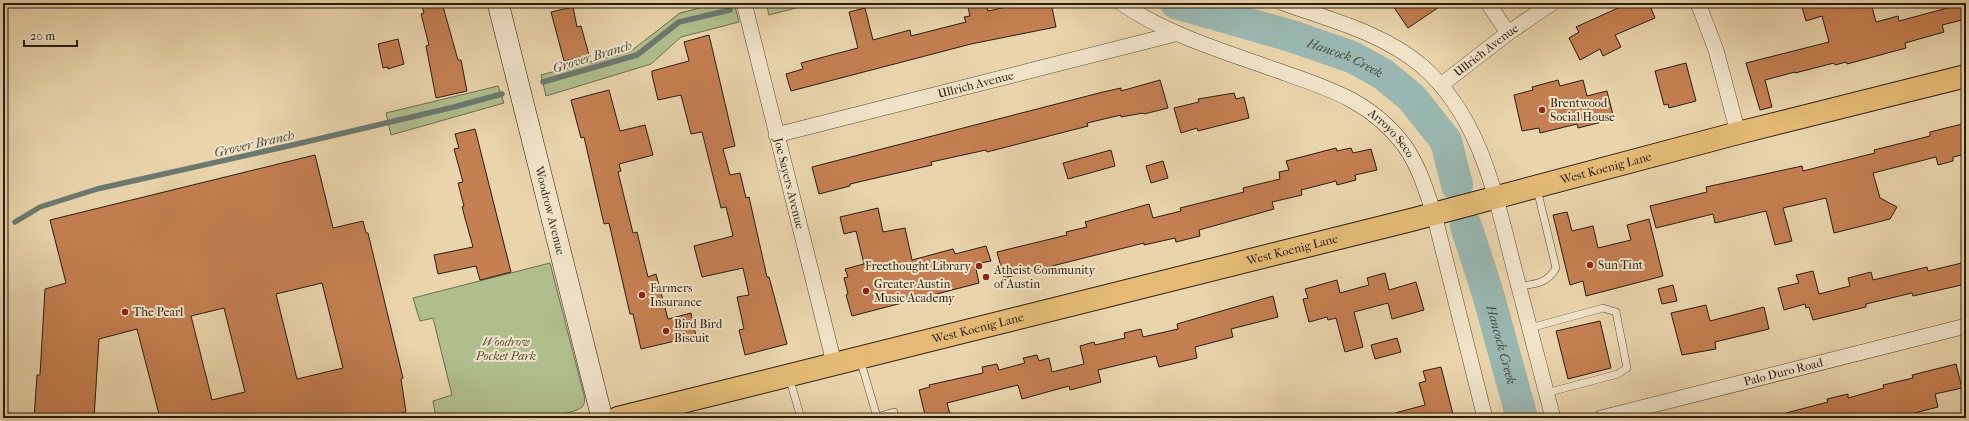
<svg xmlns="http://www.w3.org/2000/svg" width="1969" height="421" font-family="'IM FELL French Canon',serif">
<rect width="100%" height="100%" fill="#e9d4ab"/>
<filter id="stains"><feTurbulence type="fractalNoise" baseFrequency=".005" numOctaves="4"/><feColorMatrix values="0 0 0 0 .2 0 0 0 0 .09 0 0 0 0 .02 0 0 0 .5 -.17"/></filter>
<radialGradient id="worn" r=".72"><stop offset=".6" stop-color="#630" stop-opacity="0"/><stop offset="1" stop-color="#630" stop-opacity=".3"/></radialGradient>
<path fill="#b0be8e" stroke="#6c6e4f" d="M719 3H734L739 22 681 37 651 64 546 96 541 75 631 51 680 13Z
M766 3H815L769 15Z
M498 86 504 103 391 135 386 113Z
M550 263 584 395C585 399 585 404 582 407 567 421 462 418 436 418L433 401 452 395 433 318 420 321 413 298Z"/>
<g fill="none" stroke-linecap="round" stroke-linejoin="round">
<path stroke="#6c7970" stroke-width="5.5" d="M543 82 637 55 679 22 730 10
M15 222 40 207 97 189 297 144 454 107 502 94"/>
<g stroke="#99b7b0" stroke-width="32">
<path id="s1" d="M1176 3 1291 36 1352 57 1383 74 1412 98 1446 141 1457 185"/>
<path id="s2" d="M1466 226 1488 294 1522 418"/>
</g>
</g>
<path fill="#c47f52" stroke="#281d10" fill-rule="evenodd" d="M421 3H442L458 60H461L467 91 436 98 426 46 429 45 421 14 424 13Z
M967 3H986L988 11 1024 3H1051L1056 27 971 44 791 91 786 74 803 69 801 63 858 48 849 12 865 8 873 40 910 30 911 36 966 22 964 17 970 16Z
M1391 3H1445L1408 28Z
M1629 3H1649L1655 18 1615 35 1621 47 1603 56 1600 49 1580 60 1569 38 1579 32 1576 27Z
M1801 3H1871L1876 22 1898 16 1899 21 1966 3V19L1942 25 1944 32 1905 43 1906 48 1847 64 1846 62 1835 65 1834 63 1795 73V72L1765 80 1772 107 1760 110 1746 63 1829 42 1822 16 1806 21Z
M573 7 577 27 581 26 589 55 564 61 551 12Z
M709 35 735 146 723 149 730 175 740 173 746 198 749 197 767 277H769L787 344 745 355 739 330 744 329 737 297 749 295 743 268 702 277 694 246 733 236 726 207 721 208 702 132 691 134 681 95 658 100 652 75V71L689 61 684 42Z
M398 39 404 64 388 69V67L383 68 378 44Z
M1686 63 1696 101 1669 108 1668 104 1664 105 1655 71Z
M1160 80 1168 108 1144 114 1143 113 1121 117V115L1087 123 1088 126 987 152 986 150 931 162 932 165 850 184V186L819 194 812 167 1103 92 1121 88V91Z
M1558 80 1560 86 1583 80 1587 96 1607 91 1614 119 1578 128 1577 124 1540 133 1539 128 1522 131 1514 95 1533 90 1532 87Z
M609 90 620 131 645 125 653 155 619 164 621 171 618 172 633 233 637 232 648 277 656 274 668 319 691 313 696 336 641 349 633 314H630L609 223 604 224 584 137 581 138 571 100Z
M1234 93 1236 99 1244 97 1249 118 1198 131 1197 128 1181 133 1174 108 1199 102 1198 99Z
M1966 123V154L1953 157V161L1938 165 1936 157 1873 173 1880 198 1897 207 1890 219 1834 233 1826 198 1783 208 1792 241 1775 245 1766 211 1715 223 1713 214 1656 228 1650 206 1707 192 1706 187 1802 166 1803 171 1875 153 1874 150 1930 136V132Z
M475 129 511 272 480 280 476 266 438 274 434 255 473 247 462 207 464 206 458 183 463 182 454 149 459 148 455 134Z
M1336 148 1337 151 1351 148 1353 153 1371 149 1377 170 1355 175 1356 180 1337 185 1336 181 1301 190 1302 195 1272 202 1274 209 1199 230 1200 236 1176 242 1175 238 1144 245V243L1004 278 997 252 1067 235 1066 232 1087 227 1085 222 1149 204 1153 218 1181 211 1180 208 1244 192 1243 188 1280 179 1279 172 1289 170 1286 161Z
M1111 150 1115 166 1068 179 1063 163Z
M315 155 333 228 363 221 366 233H368L403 378 401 379 406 412 382 418H160L137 329 99 339 94 418H34L37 375H40L45 289 66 283 50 220ZM322 283 343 368 297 379 276 294ZM224 308 245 392 212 400 191 316Z
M1163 161 1168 178 1151 183 1146 166Z
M878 208 883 232 905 228 912 260 953 249 955 254 986 246 991 261 975 264 979 283 852 316 846 295 848 294 844 278 848 277 845 269 864 264 856 231 844 234 840 217Z
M1567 212 1572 231 1593 226 1598 248 1631 240 1627 225 1649 219 1663 276 1586 296 1583 281 1570 285 1553 215Z
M1966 262V284L1913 296 1912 293 1866 304V307L1813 320 1809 307 1806 308 1805 304 1784 310 1778 288 1799 283 1796 275 1813 271 1819 294 1850 286 1848 278 1871 272 1873 280 1927 267 1928 271Z
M1385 273 1389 290 1416 282 1424 310 1392 319 1388 303 1354 312 1363 347 1345 352 1336 318 1328 320 1327 317 1309 322 1303 299 1308 298 1305 289 1337 280 1340 293 1369 285 1367 278Z
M1673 285 1677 301 1662 304 1658 289Z
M1273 296 1278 317 1231 329 1233 337 1195 347 1197 358 1159 367 1156 356 1098 370 1101 382 1070 390 1069 386 1022 399 1018 385 947 403 951 418H931L930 414 925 415 919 390 930 387 929 385 983 373 982 367 997 364 999 370 1025 363 1023 358 1037 355 1039 361 1049 358 1052 372 1084 364 1080 346 1094 342 1095 345 1125 338 1124 333 1141 329 1143 337 1178 329 1177 324Z
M1706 305 1710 321 1764 307 1769 329 1715 342 1716 349 1682 355 1671 313Z
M1600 321 1611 368 1568 379 1556 331Z
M1397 338 1401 352 1375 359 1371 345Z
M1956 364 1962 388 1935 394 1938 407 1911 414 1912 418H1786V413L1828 402 1827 399 1848 394V398L1884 388 1883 385 1913 378 1912 375Z
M1441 367 1454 418H1395V413L1425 405 1419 383 1426 381 1423 371Z"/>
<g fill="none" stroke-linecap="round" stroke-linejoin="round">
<defs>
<path id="lane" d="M1519 286C1535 284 1547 284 1556 268L1537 189
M1530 328 1603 308 1616 312 1627 368 1618 374 1546 393
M860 359 877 417 872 418
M789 377 801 418
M877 417 894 412"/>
<g id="street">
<path id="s3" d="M744 3 834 363"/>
<path id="s4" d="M1121 3C1168 35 1223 51 1276 70 1327 88 1370 100 1404 145 1419 166 1426 190 1434 214L1485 418"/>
<path d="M1283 3C1331 20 1383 33 1422 66 1482 118 1496 199 1515 272 1528 321 1540 369 1553 418"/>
<path d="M1488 3 1508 33"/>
<path d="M1698 3 1716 50 1738 133"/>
<path id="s5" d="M1441 85 1508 33 1552 3"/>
<path id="s6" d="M776 135 1175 34"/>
<path id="s7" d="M1601 418 1966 326"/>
</g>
<g id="secondary">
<path id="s8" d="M498 3 602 418"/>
</g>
<g id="primary">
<path id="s9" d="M618 418 1411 220 1738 133 1966 76"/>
</g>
</defs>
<use href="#lane" stroke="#584b37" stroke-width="8"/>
<use href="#street" stroke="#584b37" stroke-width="16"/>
<use href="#secondary" stroke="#281d10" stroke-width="22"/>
<use href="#primary" stroke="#281d10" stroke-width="24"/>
<use href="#lane" stroke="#f1e3c8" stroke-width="7"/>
<use href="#street" stroke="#f1e3c8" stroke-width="15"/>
<use href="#secondary" stroke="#f1e3c8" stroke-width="21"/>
<use href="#primary" stroke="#e4ba76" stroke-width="22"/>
</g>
<g fill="#8f2418" stroke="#f1e3c8" stroke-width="1.5">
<circle cx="1542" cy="110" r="4"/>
<circle cx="1590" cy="265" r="4"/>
<circle cx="979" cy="266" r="4"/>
<circle cx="986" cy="277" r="4"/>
<circle cx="866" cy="291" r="4"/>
<circle cx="642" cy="295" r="4"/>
<circle cx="125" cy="312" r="4"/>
<circle cx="666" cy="331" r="4"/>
</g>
<g text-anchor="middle" stroke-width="4" stroke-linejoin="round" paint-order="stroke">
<g font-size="12" fill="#281d10" stroke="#f1e3c8">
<text dy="4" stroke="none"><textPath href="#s5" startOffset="57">Ullrich Avenue</textPath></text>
<text dy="4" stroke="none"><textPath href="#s6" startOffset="206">Ullrich Avenue</textPath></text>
<text dy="4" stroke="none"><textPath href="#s4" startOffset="303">Arroyo Seco</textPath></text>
<text dy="4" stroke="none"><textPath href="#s9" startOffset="1019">West Koenig Lane</textPath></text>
<text dy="4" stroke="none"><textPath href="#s3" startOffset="186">Joe Sayers Avenue</textPath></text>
<text dy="4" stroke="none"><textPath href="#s8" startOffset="214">Woodrow Avenue</textPath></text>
<text dy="4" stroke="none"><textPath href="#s9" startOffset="695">West Koenig Lane</textPath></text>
<text dy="4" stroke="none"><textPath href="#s9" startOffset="371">West Koenig Lane</textPath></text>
<text dy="4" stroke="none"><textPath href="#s7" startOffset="188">Palo Duro Road</textPath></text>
</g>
<g font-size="12" fill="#281d10" stroke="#f1e3c8" text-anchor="start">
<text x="1550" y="107">Brentwood<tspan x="1550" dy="14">Social House</tspan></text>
<text x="1598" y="269">Sun Tint</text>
<text x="971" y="270" text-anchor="end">Freethought Library</text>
<text x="994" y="274">Atheist Community<tspan x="994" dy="14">of Austin</tspan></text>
<text x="874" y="288">Greater Austin<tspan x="874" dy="14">Music Academy</tspan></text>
<text x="650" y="292">Farmers<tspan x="650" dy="14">Insurance</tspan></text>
<text x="133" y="316">The Pearl</text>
<text x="674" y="328">Bird Bird<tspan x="674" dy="14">Biscuit</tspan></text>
</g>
<g font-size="12" font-style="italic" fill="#514d36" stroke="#f1e3c8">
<text x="506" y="346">Woodrow<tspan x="506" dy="14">Pocket Park</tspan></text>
</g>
<g font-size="13" font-style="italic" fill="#4a4b40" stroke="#f1e3c8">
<text transform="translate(592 56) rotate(-17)" y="5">Grover Branch</text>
<text dy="5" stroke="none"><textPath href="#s1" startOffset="178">Hancock Creek</textPath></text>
<text transform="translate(254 143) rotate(-13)" y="5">Grover Branch</text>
<text dy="5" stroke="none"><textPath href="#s2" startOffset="124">Hancock Creek</textPath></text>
</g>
</g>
<rect width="1969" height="421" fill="none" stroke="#e9d4ab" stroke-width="16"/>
<rect x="4" y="4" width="1961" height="413" fill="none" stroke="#281d10" stroke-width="2"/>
<rect x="8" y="8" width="1953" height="405" fill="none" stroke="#281d10"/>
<path d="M24 40v6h53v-6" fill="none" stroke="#281d10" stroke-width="2"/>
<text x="30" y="40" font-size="12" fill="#281d10" stroke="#f1e3c8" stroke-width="3" paint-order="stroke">20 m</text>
<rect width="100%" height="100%" filter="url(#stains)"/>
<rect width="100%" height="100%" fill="url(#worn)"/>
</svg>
